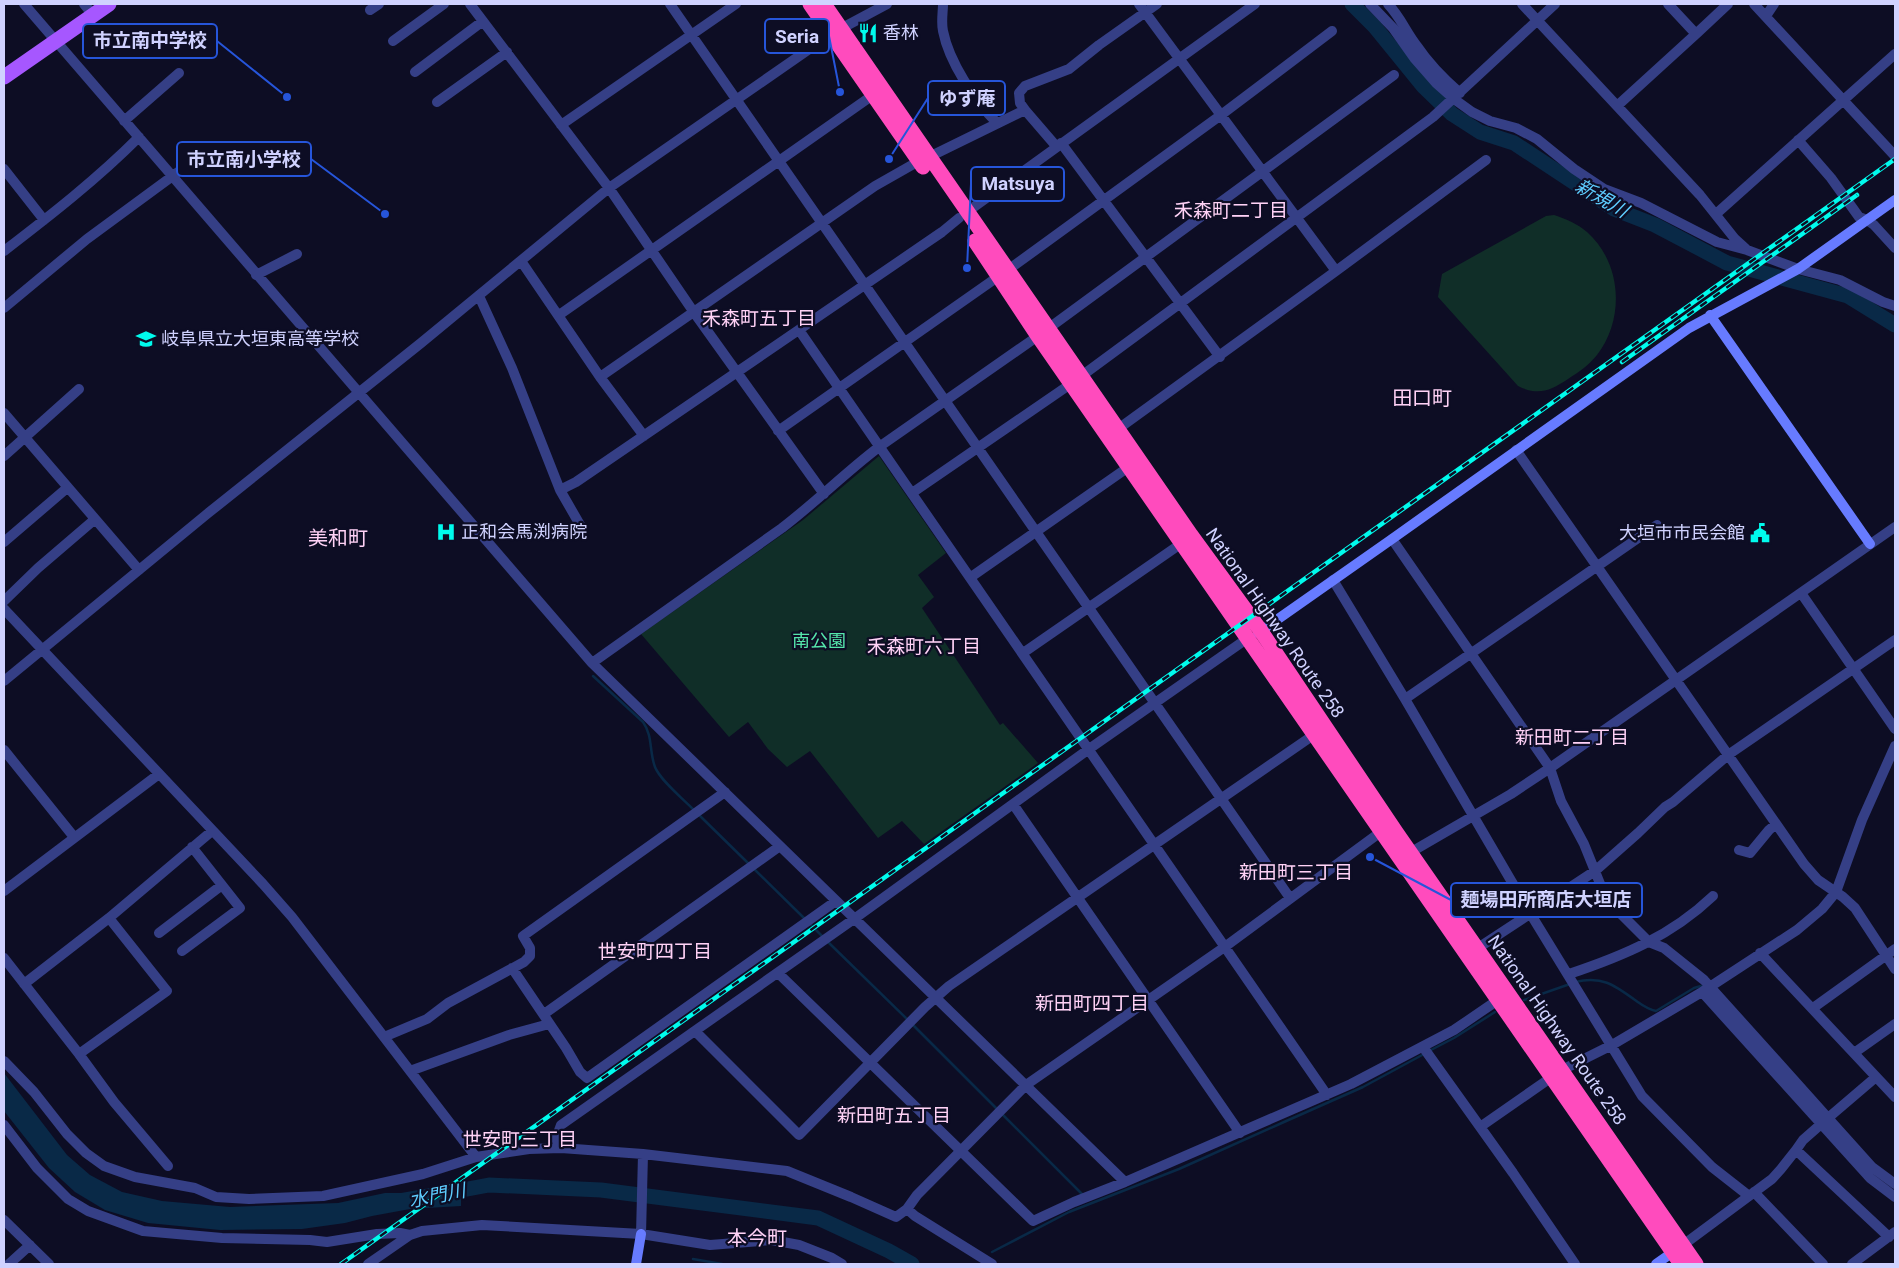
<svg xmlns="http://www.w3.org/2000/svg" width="1899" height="1268" font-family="Roboto,'Noto Sans JP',sans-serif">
<rect width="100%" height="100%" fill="#0d0d24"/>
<path fill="#102e28" d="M1554 215C1566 219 1578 224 1587 232 1622 263 1625 319 1597 355 1589 365 1579 372 1568 379 1550 391 1538 396 1518 386L1438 297 1442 274 1546 216Z
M879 456 946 553 918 575 934 597 922 608 1000 725 1003 723 1038 763 924 844 902 821 878 838 810 751 787 767 768 749 748 722 729 737 641 634 803 520Z"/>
<path fill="#092947" d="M4 1073 67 1155 90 1175 122 1192 162 1201 230 1207 338 1203 385 1193H401L430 1188H461V1206L410 1209 372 1216 345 1223 302 1229 220 1230 148 1223 105 1210 75 1192 49 1168 4 1111Z"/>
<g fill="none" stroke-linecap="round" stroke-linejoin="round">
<path stroke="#092947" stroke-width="2.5" d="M593 676 643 722C653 736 649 751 655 767 660 780 683 799 694 810
M698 814 749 864
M753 868 804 918
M810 924 824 938
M828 942 908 1020
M1575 982C1602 976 1613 984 1635 1000 1642 1005 1647 1009 1656 1011L1694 988 1701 986 1703 987
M1524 1000 1570 984
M912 1024 998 1110
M1429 1051 1454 1038 1495 1012
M1002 1114 1083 1195
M992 1252 1069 1212 1179 1169 1284 1122 1363 1087 1424 1054
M693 1259 722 1264"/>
<path stroke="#092947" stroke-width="15" d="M1352 4 1375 27 1423 86 1452 114 1480 132 1514 143 1614 209 1655 225 1727 263 1848 296 1895 325
M441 1194 489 1185 601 1190 818 1218 889 1251 912 1264"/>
<path stroke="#353f86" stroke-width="10" d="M24 4 592 663 1125 1182
M84 4 93 15
M470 4 609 188 693 311 824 494
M670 4 1290 898
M943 4C943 12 941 22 943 31 949 62 975 101 997 123
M1139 4 1336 271
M1370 4 1393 28 1415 59 1436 83 1454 99 1472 112 1490 121 1516 128 1537 139 1574 169 1604 189 1641 203 1717 242 1747 250 1798 269 1840 280 1883 302 1895 306
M1388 4C1401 18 1406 32 1417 46 1429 64 1444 79 1460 93
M1522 4 1700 195 1735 239 1746 249
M1668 4 1696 34 1728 4
M1754 4 1895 156
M370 10 379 4
M1766 16 1774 4
M393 41 444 4
M415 72 483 21
M437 102 507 52
M1617 106 1696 34
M1025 110 1020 103 1019 93 1025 86 1069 69 1099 45 1157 4
M124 121 179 73
M561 125 736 4
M1798 140 1831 178 1859 217 1867 220 1874 225 1895 248
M1061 143 1220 357
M929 157 1025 110 1056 146
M4 169 44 220
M967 212 1255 4
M1716 214 1895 54
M4 251C51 215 97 179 139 137
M521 261 600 377 644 436
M1008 270 1221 115 1332 31
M256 275 297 254
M479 296 512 368 560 490 583 530
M4 308 87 239 208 150
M559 315 873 95
M1049 328 1394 75
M799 330 1327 1095
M600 377 875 186 919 161
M4 413 139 570
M1118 429 1336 271 1486 160
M778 431 999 276
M1516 450 1804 864 1818 880 1843 897 1855 908 1895 969
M4 456 79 389
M560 490 576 482 942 232 959 218
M912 493 1072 383 1433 117 1555 4
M1392 539 1550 768 1561 801 1584 844 1603 891 1620 913 1649 942 1664 948 1704 980 1828 1118 1803 1140 1796 1150
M4 542 67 488
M971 577 1130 466
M1333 580 1405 699 1530 913 1642 1096 1712 1167 1749 1196
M1801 593 1895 729
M4 601 38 568 94 520
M4 609 263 884 292 917 476 1157
M1023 653 1182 543
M592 663 782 528C816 502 846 472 879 447L1038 336
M4 681 207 514 421 343 609 188 831 34 887 4
M1405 699 1657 525
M4 750 74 837
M1013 804 1240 1133
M1739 850 1750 853 1769 830 1776 824
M1406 855 1511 794 1550 768 1895 527
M4 891 159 774
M159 933 222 885
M1478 948 1595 871 1638 833 1665 807 1673 802 1728 755 1895 640
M182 951 240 908 192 847
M1760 953 1895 1097
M4 958 79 1054 114 1102 168 1166
M512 968 566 1048 580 1072 587 1078 836 901
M778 973 1033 1221 1074 1202 1125 1182 1351 1084 1454 1030 1498 1000
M1569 974C1623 956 1671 936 1713 896
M24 984 109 918 212 831
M1702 992 1870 1178 1895 1197
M1813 1008 1895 949
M544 1014 780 846
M695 1031 799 1135 925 1007 949 986 1315 734
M384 1037 427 1019 448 1003 524 962 530 956V948L523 936 725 792
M1423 1047 1513 1173 1575 1264
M1854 1053 1895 1024
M79 1054 167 991 109 918
M4 1061 34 1092 67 1134 86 1153 104 1166 135 1177 195 1188 216 1197 249 1199 323 1196 423 1174 476 1157 529 1149 561 1148 643 1154 787 1171 851 1197 896 1217 907 1209 917 1195 1026 1085 1226 946 1382 831
M410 1071 509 1035 549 1024
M1876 1077 1828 1118 1872 1167 1895 1184
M4 1125 37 1168 68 1199 88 1211 143 1231 222 1238 310 1240 327 1242 377 1234 400 1233 410 1235
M1480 1127 1562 1070 1612 1045 1702 992 1797 930 1822 909 1836 892 1862 820 1895 746
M561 1148 556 1139 561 1125 854 919 1089 749 1248 638
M1754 1192 1823 1264
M907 1209 915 1216 992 1264
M4 1220 49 1264
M641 1234 643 1154
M1679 1248 1772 1179 1781 1169 1796 1150 1889 1237
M9 1264 30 1245
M368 1264 410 1235 422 1231 482 1225 641 1234 710 1245 772 1240 799 1245 832 1258 842 1264
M1852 1264 1895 1232"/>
<path stroke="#677bff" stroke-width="10" d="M1710 315 1870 544
M1258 633 1392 539 1689 328 1798 269 1895 200
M636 1264 641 1234
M1656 1264 1673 1252"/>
<path stroke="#a657ff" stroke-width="15" d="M4 77 109 4"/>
<path stroke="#ff4bbd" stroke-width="15" d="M810 4 923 167
M824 4 1191 535 1261 631 1396 832 1696 1264
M975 241 1038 336 1681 1264"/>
<defs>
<path id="rail" d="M1622 362 1857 195
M341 1264 1895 159"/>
</defs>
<use href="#rail" stroke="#00fbed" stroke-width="4.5"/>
<use href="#rail" stroke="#0d0d24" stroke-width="2.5" stroke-dasharray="8" stroke-linecap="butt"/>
</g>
<defs>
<symbol id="restaurant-bare" viewBox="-9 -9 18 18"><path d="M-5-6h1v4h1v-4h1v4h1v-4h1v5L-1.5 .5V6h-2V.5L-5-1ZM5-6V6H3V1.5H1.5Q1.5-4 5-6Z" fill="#00fbed" stroke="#0d0d24" stroke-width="2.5" paint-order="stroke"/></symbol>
<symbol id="school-bare" viewBox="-9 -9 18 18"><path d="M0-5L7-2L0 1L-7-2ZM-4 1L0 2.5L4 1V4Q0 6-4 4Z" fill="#00fbed" stroke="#0d0d24" stroke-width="2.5" paint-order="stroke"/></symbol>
<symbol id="hospital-bare" viewBox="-9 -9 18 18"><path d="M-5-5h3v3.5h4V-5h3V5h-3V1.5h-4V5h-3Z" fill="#00fbed" stroke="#0d0d24" stroke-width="2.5" paint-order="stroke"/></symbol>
<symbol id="civic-bare" viewBox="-9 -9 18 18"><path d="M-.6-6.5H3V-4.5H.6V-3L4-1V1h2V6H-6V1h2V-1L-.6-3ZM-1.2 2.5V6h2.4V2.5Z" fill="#00fbed" stroke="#0d0d24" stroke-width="2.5" paint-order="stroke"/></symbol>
</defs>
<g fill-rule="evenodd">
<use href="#restaurant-bare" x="854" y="19" width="28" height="28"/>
<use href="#school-bare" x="132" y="325" width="28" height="28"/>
<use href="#hospital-bare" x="432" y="518" width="28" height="28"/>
<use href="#civic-bare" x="1746" y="519" width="28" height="28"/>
</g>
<g text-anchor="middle" stroke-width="4.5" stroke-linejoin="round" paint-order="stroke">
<g font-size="18" fill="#d0d2ff" stroke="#0d0d24" text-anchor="start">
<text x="883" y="39">香林</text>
<text x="161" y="345">岐阜県立大垣東高等学校</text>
<text x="461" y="538">正和会馬渕病院</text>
<text x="1745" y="539" text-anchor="end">大垣市市民会館</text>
</g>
<g font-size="18" fill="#d0d2ff" stroke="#0d0d24">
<text transform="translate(1275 623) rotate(55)" y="6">National Highway Route 258</text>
<text transform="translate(1557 1030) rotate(55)" y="6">National Highway Route 258</text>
</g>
<g font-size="18" fill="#55e5ab" stroke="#0d0d24">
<text x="819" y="647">南公園</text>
</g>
<g font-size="19" font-style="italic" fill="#5ecdff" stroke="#0d0d24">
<text transform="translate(1602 198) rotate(30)" y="7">新規川</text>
<text transform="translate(437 1195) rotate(-11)" y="7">水門川</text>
</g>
<g font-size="19" fill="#ffd2f6" stroke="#0d0d24">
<text x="1231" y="217">禾森町二丁目</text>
<text x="759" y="325">禾森町五丁目</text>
<text x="924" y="653">禾森町六丁目</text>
<text x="1572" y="744">新田町二丁目</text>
<text x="1296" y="879">新田町三丁目</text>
<text x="655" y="958">世安町四丁目</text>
<text x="1092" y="1010">新田町四丁目</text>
<text x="894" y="1122">新田町五丁目</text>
<text x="520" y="1146">世安町三丁目</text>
</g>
<g font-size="20" fill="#ffd2f6" stroke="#0d0d24">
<text x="1422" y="405">田口町</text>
<text x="338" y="545">美和町</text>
<text x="757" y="1245">本今町</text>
</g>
</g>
<path fill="none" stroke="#2655da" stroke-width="2" d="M840 92L829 36M287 97L217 41M889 159L928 98M385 214L311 159M967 268L971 184M1370 857L1451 900"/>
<g fill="#2655da" stroke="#0d0d24" stroke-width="2">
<circle cx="840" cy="92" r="5"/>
<circle cx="287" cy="97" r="5"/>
<circle cx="889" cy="159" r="5"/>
<circle cx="385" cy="214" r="5"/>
<circle cx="967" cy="268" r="5"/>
<circle cx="1370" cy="857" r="5"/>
</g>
<g fill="#0d0d24" stroke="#2655da" stroke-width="2">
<rect x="765" y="19" width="64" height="34" rx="5"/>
<rect x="83" y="24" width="134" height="34" rx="5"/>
<rect x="928" y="81" width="77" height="34" rx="5"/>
<rect x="177" y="142" width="134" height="34" rx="5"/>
<rect x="971" y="167" width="93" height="34" rx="5"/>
<rect x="1451" y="883" width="191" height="34" rx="5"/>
</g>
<g font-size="19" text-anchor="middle" font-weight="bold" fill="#d0d2ff">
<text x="797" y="43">Seria</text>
<text x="150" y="47">市立南中学校</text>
<text x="967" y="105">ゆず庵</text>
<text x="244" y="166">市立南小学校</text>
<text x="1018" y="190">Matsuya</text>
<text x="1546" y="906">麺場田所商店大垣店</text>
</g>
<rect width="1899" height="1268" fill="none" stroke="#d0d2ff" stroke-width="10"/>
</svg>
